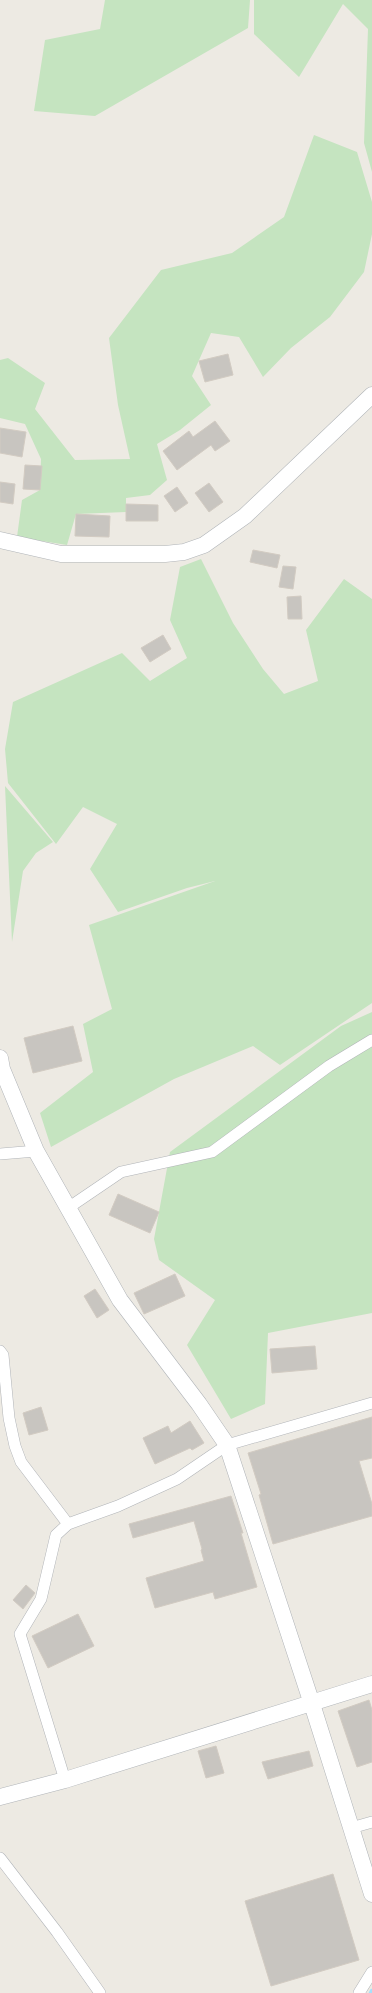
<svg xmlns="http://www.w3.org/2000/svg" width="372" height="1993" font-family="Poppins,sans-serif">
<rect width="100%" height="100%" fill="#edeae3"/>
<path fill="#c5e4c0" d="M105 0H250L248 28 95 116 34 111 45 40 100 29Z
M254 0H372V172L364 143 368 29 343 4 299 77 254 34Z
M314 135 357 152 372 202V234L364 272 330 317 291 348 263 377 239 337 211 333 192 376 211 405 180 430 157 444 167 480 150 495 126 498V512L76 514 67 545 17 537 22 500 40 490 41 459 25 424 0 418V360L8 358 45 383 35 409 75 460 130 459 118 405 109 338 161 270 232 253 284 217Z
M201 559 233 623 263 669 284 694 318 681 306 630 344 579 372 599V1003L280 1065 253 1046 174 1079 51 1147 40 1113 93 1072 83 1024 112 1009 89 925 215 881 187 888 118 912 90 869 117 824 83 807 56 844 8 783 5 749 13 702 122 653 150 681 187 658 170 620 180 567Z
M5 786 53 842 36 853 23 871 12 942Z
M372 1012V1313L268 1333 265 1404 231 1419 187 1345 215 1300 159 1260 154 1239 170 1152 341 1026Z"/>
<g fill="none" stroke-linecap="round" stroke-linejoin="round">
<path stroke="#a5e1fc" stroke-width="4.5" d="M371 1993 372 1991"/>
</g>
<path fill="#c8c5c0" stroke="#d2cbc2" d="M228 354 233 375 205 382 199 361Z
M215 421 230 441 215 451 211 445 177 470 163 451 189 431 193 437Z
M0 428 26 432 22 457 0 453Z
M25 465 42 466 40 490 23 489Z
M0 482 15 484 13 504 0 502Z
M209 483 223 502 209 512 195 493Z
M177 487 188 503 175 512 164 496Z
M126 504 158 505V521H126Z
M76 514 110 516 109 537 75 536Z
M253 550 280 555 277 568 250 562Z
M283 566 296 567 293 589 279 587Z
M301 596 302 619H288L287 597Z
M163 635 171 649 150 662 141 648Z
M73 1026 82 1061 33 1073 24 1038Z
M118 1194 159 1212 150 1233 109 1215Z
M175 1274 185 1296 144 1314 134 1293Z
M95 1289 109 1310 97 1318 84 1296Z
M315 1346 317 1369 272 1373 270 1349Z
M41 1407 48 1430 29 1435 23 1413Z
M372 1417V1458L359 1461 372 1504V1516L273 1544 259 1495 261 1494 248 1453Z
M190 1421 204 1443 192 1450 190 1448 155 1464 143 1438 168 1426 171 1433Z
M231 1496 243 1533H241L257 1587 215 1599 213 1592 155 1608 146 1578 204 1561 201 1550 202 1549 194 1521 133 1538 129 1524Z
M26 1585 35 1593 23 1609 13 1600Z
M78 1614 94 1646 48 1668 32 1636Z
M369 1700 372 1710V1762L357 1767 338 1711Z
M216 1746 224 1773 206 1778 198 1751Z
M309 1751 313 1766 268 1779 262 1762Z
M333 1874 359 1960 271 1986 245 1901Z"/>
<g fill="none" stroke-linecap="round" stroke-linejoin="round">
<defs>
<path id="street" d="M0 1154 36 1151
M68 1208 121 1172 212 1152 329 1066 372 1040
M0 1351 3 1355 9 1418 15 1446 21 1462 68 1524
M65 1780 20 1634 41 1599 56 1535 68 1524 118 1506 177 1479 227 1445 372 1403
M351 1828 372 1822
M0 1858 57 1932 100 1993
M359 1993 372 1972"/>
<path id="secondary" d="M0 540 61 554H165L184 552 204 545 245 516 372 395
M0 1058 2 1069 36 1151 120 1300 199 1404 227 1445 312 1704 372 1894
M0 1797 65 1780 372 1684"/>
</defs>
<use href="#street" stroke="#b1b4b8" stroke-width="12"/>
<use href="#secondary" stroke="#b0b4b8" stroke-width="17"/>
<use href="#street" stroke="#fff" stroke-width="11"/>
<use href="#secondary" stroke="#fff" stroke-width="16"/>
</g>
</svg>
